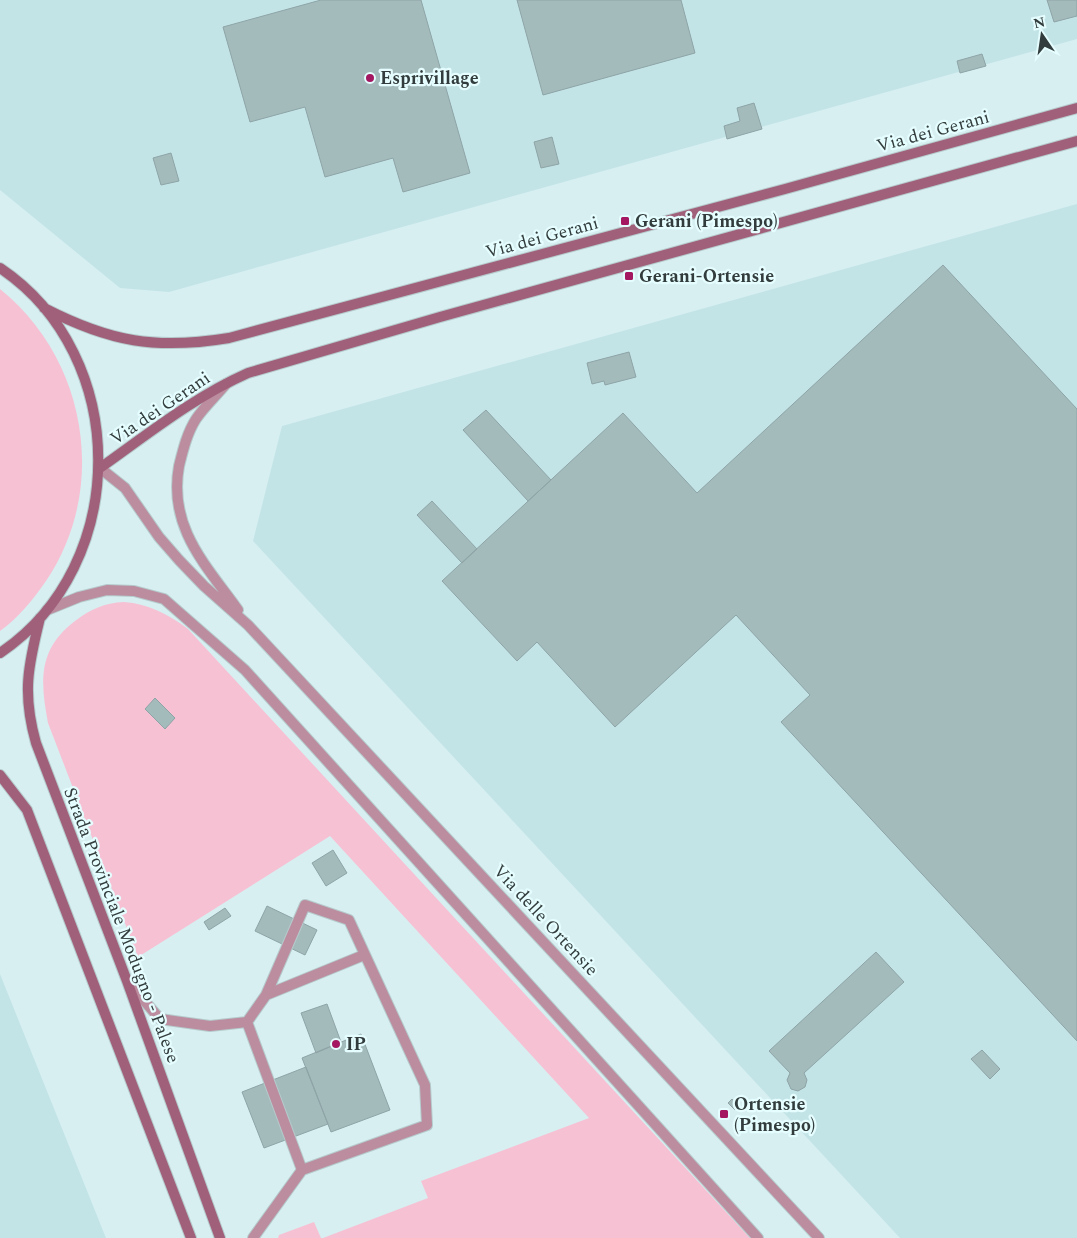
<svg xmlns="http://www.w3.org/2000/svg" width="1077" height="1238" font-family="Spectral,serif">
<rect width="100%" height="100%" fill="#d7eff1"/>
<path fill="#c3e4e7" d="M0 0H1077V39L169 292 120 288 0 190Z
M1077 204V1238H900L253 541 282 426Z
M0 974 106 1238H0Z"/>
<path fill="#f7c1d4" d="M0 289C87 359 109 488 46 581 33 600 18 618 0 631Z
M124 602C149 604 168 614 188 629L750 1238H323L428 1198 421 1181 589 1118 330 836 138 957 48 723C40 681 38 649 75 621 91 609 104 603 124 602Z
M314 1222 321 1238H278L279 1235Z"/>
<path fill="#a4bbbc" stroke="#8ea4a6" d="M321 0H421L470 173 403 192 393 158 325 177 305 107 250 122 223 27Z
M517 0H681L695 53 543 95Z
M1047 0H1077V16L1054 22Z
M982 54 986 66 960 73 957 61Z
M754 103 762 129 727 139 724 126 740 121 737 108Z
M552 137 559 164 541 168 534 142Z
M171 153 179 181 161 185 153 158Z
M943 265 1077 409V1041L781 722 810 695 736 615 615 727 537 642 517 661 442 581 623 413 697 493Z
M629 352 636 377 605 385 604 381 592 384 587 363Z
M486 410 551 480 528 501 463 430Z
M432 501 477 549 462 563 417 515Z
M155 698 175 718 165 729 145 709Z
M333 850 347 873 326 886 312 863Z
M267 906 317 930 305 955 255 931Z
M225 908 231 916 209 930 204 922Z
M876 952 904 982 804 1073 807 1080 805 1087 798 1091 791 1089 787 1080 790 1073 769 1051Z
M327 1004 341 1042 316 1053 301 1013Z
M361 1034 390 1110 331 1132 302 1058Z
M982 1050 1000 1069 990 1079 971 1059Z
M306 1067 328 1124 264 1148 242 1092Z
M732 1099 739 1106 735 1110 728 1103Z"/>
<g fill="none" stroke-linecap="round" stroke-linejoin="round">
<defs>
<path id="lane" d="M128 982 160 1019 210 1026 247 1022 302 1170 253 1238
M266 995 305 905 349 920 425 1085 427 1125 302 1170
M247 1022 266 995 364 955"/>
<path id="street" d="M226 384C216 396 204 407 196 419 187 433 183 450 179 466 168 527 205 564 238 610
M100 468 125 488 159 537 179 560 204 586 248 625 819 1238
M47 610 79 597 107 590 134 591 164 599 245 670 758 1238"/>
<path id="secondary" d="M0 268C131 356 131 565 0 653
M44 308C110 342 156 350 229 338L785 189 1077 108
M100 468C148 434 194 397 248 373L440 317 1077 141
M40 618C28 666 22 694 36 743L127 981 220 1238
M0 775 27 810 191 1238"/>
</defs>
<use href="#lane" stroke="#b6cbcd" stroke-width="12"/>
<use href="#street" stroke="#b6cbcd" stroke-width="12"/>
<use href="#secondary" stroke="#b6cbcd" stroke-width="12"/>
<use href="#lane" stroke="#bb8d9e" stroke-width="10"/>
<use href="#street" stroke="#bb8d9e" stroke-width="10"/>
<use href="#secondary" stroke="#a1607a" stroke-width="10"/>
</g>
<g fill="#a31861" stroke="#e5fdfe" stroke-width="2">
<circle cx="370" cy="78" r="5"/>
<rect x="620" y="216" width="10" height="10" rx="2.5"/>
<rect x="624" y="271" width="10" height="10" rx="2.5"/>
<circle cx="336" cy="1044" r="5"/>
<rect x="719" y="1109" width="10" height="10" rx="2.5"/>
</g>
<g text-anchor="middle" stroke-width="4.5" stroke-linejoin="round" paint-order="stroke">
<g font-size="18" font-weight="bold" fill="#323c3c" stroke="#e5fdfe" text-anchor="start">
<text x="380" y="84">Esprivillage</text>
<text x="635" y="227">Gerani (Pimespo)</text>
<text x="639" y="282">Gerani-Ortensie</text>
<text x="346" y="1050">IP</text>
<text x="734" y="1110">Ortensie<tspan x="734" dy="21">(Pimespo)</tspan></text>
</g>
<g font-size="18" fill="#323c3c" stroke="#e5fdfe">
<text transform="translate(933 131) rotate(-15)" y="6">Via dei Gerani</text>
<text transform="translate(542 237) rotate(-15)" y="6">Via dei Gerani</text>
<text transform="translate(160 408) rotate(-34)" y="6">Via dei Gerani</text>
<text transform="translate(546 920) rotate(47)" y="6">Via delle Ortensie</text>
<text transform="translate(122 925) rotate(69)" y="6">Strada Provinciale Modugno - Palese</text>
</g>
</g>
<g transform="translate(1042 35) rotate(347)" stroke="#e5fdfe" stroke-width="4" paint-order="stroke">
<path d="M0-4L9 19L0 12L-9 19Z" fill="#323c3c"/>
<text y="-8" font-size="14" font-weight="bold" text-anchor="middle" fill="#323c3c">N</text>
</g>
</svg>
